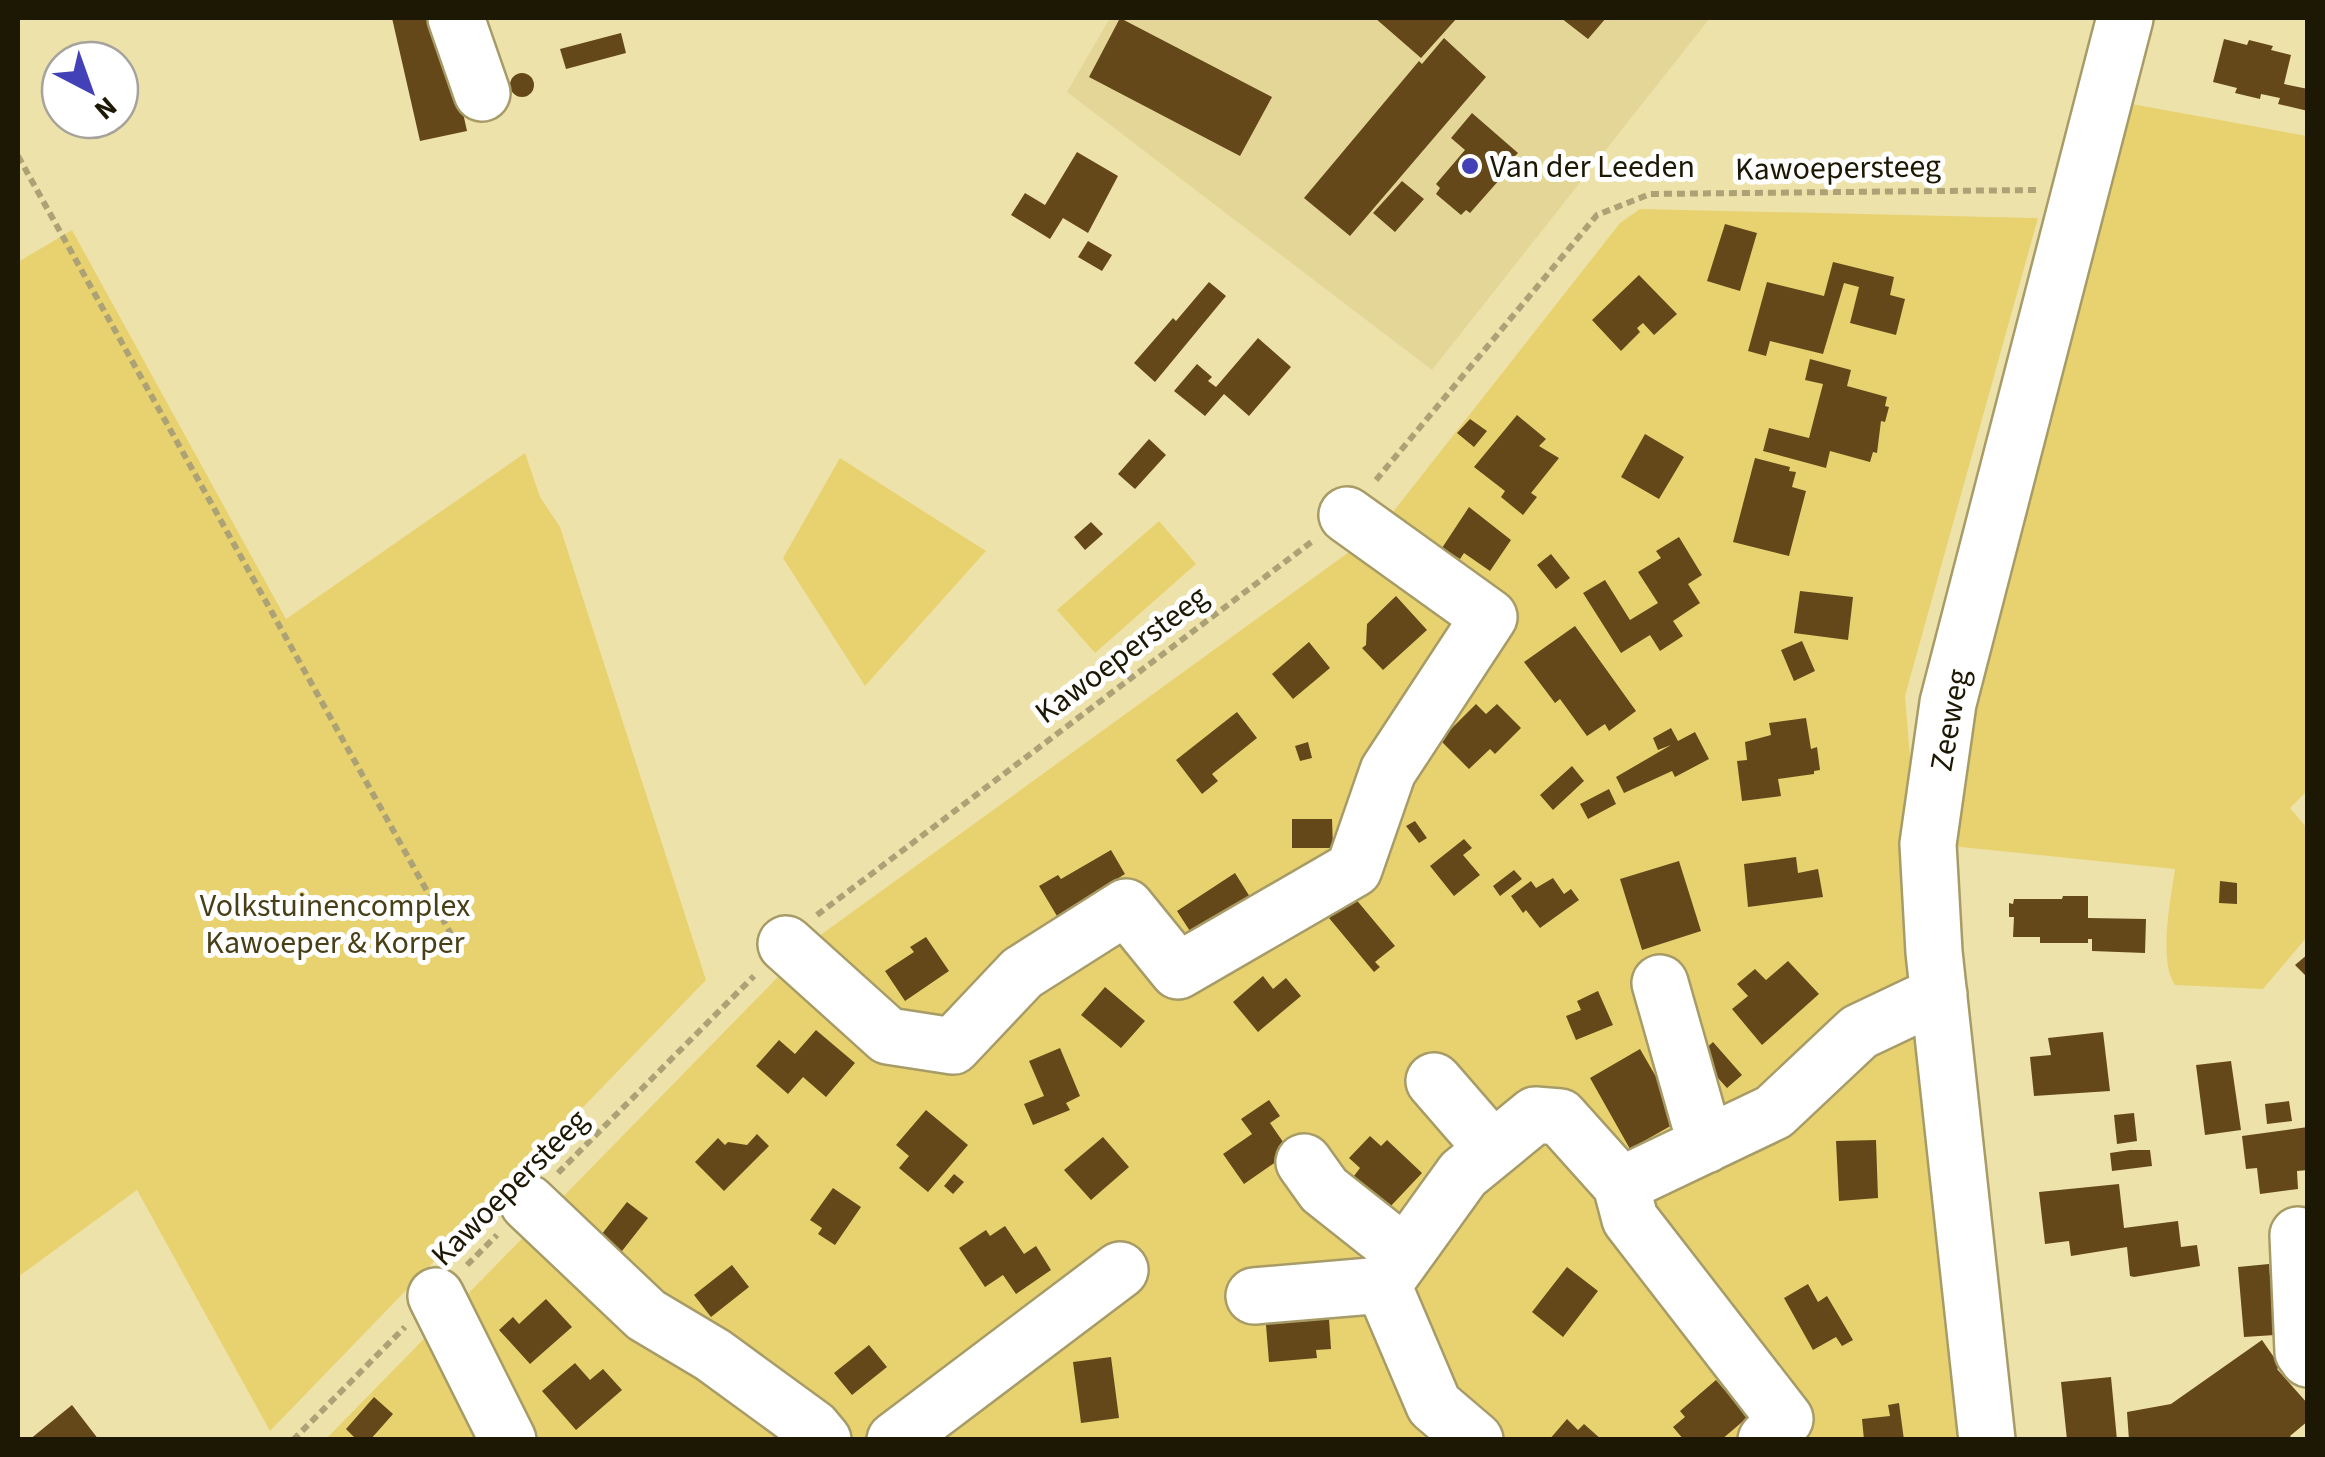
<svg xmlns="http://www.w3.org/2000/svg" width="2325" height="1457" font-family="'Source Sans 3',sans-serif">
<rect width="100%" height="100%" fill="#eee2ab"/>
<path fill="#e4d697" d="M1110 18H1710L1432 370 1067 92Z"/>
<path fill="#e8d270" d="M2121 102 2307 136 2308 790 2290 808 2307 828V937L2263 989 2175 985C2158 961 2171 897 2175 869L1951 846 1952 777Z
M1640 209 2038 218 1905 696 1966 1439 325 1440 815 939 1378 531 1620 223Z
M72 230 286 619 525 453 540 497 560 527 706 980 270 1431 137 1190 18 1277V262Z
M840 458 986 551 865 686 783 558Z
M1159 521 1196 564 1095 653 1057 610Z"/>
<path fill="#64481a" d="M392 18H442L467 131 420 141Z
M1120 18 1272 97 1240 156 1089 77Z
M1375 18H1457L1421 58Z
M1561 18H1606L1588 39Z
M621 33 626 53 566 69 560 49Z
M1444 38 1486 77 1350 236 1304 198 1419 61 1422 64Z
M2224 39 2247 45 2249 40 2273 46 2271 50 2291 55 2284 84 2308 89V111L2278 104 2280 98 2261 94 2260 99 2235 93 2237 88 2213 82Z
M510 85a12 12 0 1 1 24 0a12 12 0 1 1-24 0Z
M1472 113 1518 153 1513 158 1516 161 1470 213 1466 210 1461 215 1436 194 1440 188 1436 184 1465 150 1451 138Z
M1077 152 1118 176 1088 233 1063 218 1050 239 1011 215 1025 193 1045 205Z
M1402 181 1424 199 1395 232 1373 213Z
M1725 224 1757 233 1740 291 1707 281Z
M1088 241 1112 255 1102 271 1078 257Z
M1833 262 1894 277 1890 295 1905 299 1896 335 1850 323 1859 287 1844 283 1823 354 1770 341 1766 356 1748 351 1767 282 1824 296Z
M1639 275 1677 314 1654 335 1643 323 1637 328 1640 332 1621 351 1592 320Z
M1209 282 1226 296 1155 382 1134 363 1173 318 1176 321Z
M1258 338 1291 367 1249 416 1224 394 1205 416 1174 391 1197 364 1212 377 1208 381 1216 387Z
M1810 359 1851 370 1847 386 1887 397 1885 406 1889 407 1885 422 1881 421 1877 453 1873 452 1870 462 1830 451 1826 468 1763 451 1769 428 1809 438 1823 384 1805 380Z
M1517 415 1546 439 1539 446 1559 458 1531 493 1537 497 1523 515 1501 497 1505 491 1474 467Z
M1470 419 1487 431 1474 447 1457 433Z
M1645 434 1684 457 1659 499 1621 477Z
M1149 439 1166 455 1135 489 1118 474Z
M1755 458 1790 467 1789 471 1796 472 1792 487 1806 491 1789 556 1733 542Z
M1469 507 1511 540 1490 571 1464 553 1460 559 1442 548Z
M1091 522 1103 534 1085 550 1074 537Z
M1679 537 1702 575 1688 584 1700 603 1673 621 1683 636 1660 651 1650 635 1621 653 1583 593 1605 580 1630 620 1658 603 1638 572 1661 558 1656 551Z
M1551 554 1570 578 1556 589 1537 565Z
M1800 591 1853 597 1848 640 1794 633Z
M1396 596 1427 630 1383 670 1362 648 1366 645 1367 624Z
M1575 626 1636 711 1609 731 1605 724 1587 736 1560 699 1555 703 1524 662Z
M1802 641 1815 671 1794 681 1781 650Z
M1309 642 1330 668 1293 699 1272 674Z
M1476 704 1486 714 1497 704 1521 728 1495 754 1490 749 1469 769 1440 740Z
M1237 712 1257 738 1212 774 1218 781 1202 794 1176 760Z
M1806 718 1811 749 1817 747 1820 770 1814 771V774L1778 779 1781 796 1742 801 1737 761 1747 760 1745 742 1771 735 1769 723Z
M1671 728 1678 741 1695 732 1709 759 1675 777 1672 771 1624 793 1616 777 1671 745 1658 750 1653 738Z
M1308 742 1312 758 1300 761 1295 746Z
M1572 766 1584 781 1553 810 1540 795Z
M1609 789 1616 804 1588 819 1580 804Z
M1292 819H1332L1333 848H1292Z
M1415 821 1427 838 1419 843 1406 826Z
M1464 839 1472 848 1463 855 1480 875 1454 896 1430 866Z
M1111 850 1125 874 1057 916 1039 886 1058 875 1061 879Z
M1796 857 1798 873 1818 869 1823 897 1748 907 1744 864Z
M1679 861 1701 931 1642 950 1620 879Z
M1514 870 1522 879 1500 896 1493 886Z
M1235 873 1255 905 1197 942 1177 911Z
M1553 878 1564 894 1571 889 1579 900 1540 928 1526 910 1523 913 1511 896 1531 881 1536 888Z
M2220 881 2237 883V904L2219 903Z
M2063 896H2088V918L2146 919 2145 953 2092 951V939H2088V943H2040V937H2013L2014 917H2009V903L2013 904 2014 899H2062Z
M1354 897 1395 946 1375 962 1380 967 1374 972 1329 918Z
M926 937 949 971 905 1001 885 971 914 952 910 947Z
M2308 954V978L2295 965Z
M1788 961 1819 994 1762 1045 1732 1009 1748 996 1737 984 1755 969 1766 980Z
M1263 976 1273 989 1286 978 1301 996 1258 1032 1233 1002Z
M1105 987 1145 1021 1121 1048 1081 1015Z
M1598 991 1613 1025 1576 1040 1566 1016 1581 1010 1577 1001Z
M816 1030 855 1063 826 1097 803 1077 788 1094 756 1066 779 1040 795 1054Z
M2103 1032 2110 1091 2034 1096 2030 1057 2051 1055 2048 1038Z
M1713 1042 1742 1075 1727 1088 1698 1056Z
M1060 1048 1080 1096 1066 1103 1070 1110 1033 1125 1024 1104 1044 1096 1029 1061Z
M1640 1049 1681 1120 1630 1149 1590 1078Z
M2231 1061 2241 1130 2205 1135 2196 1065Z
M1269 1100 1280 1116 1270 1123 1290 1152 1244 1184 1223 1154 1252 1134 1241 1119Z
M2289 1101 2292 1121 2267 1124 2265 1104Z
M926 1110 968 1145 928 1192 899 1168 909 1156 896 1145Z
M2134 1113 2137 1141 2117 1144 2114 1115Z
M2308 1127V1170L2297 1171 2298 1189 2260 1194 2257 1168 2246 1169 2242 1136Z
M757 1134 769 1146 724 1191 695 1162 718 1138 725 1145 728 1142 747 1145Z
M1370 1136 1381 1146 1387 1140 1422 1173 1389 1208 1354 1176 1360 1168 1349 1158Z
M1103 1137 1129 1167 1091 1200 1064 1170Z
M1876 1140 1878 1198 1839 1201 1836 1141Z
M2130 1150H2150L2152 1166 2112 1171 2110 1153Z
M954 1174 964 1182 953 1194 944 1186Z
M2119 1184 2124 1228 2178 1221 2181 1247 2197 1245 2200 1266 2134 1277 2130 1276 2127 1247 2071 1256 2069 1241 2045 1244 2039 1192Z
M833 1188 861 1207 835 1245 818 1234 822 1228 810 1220Z
M627 1202 648 1218 611 1265 590 1249Z
M1005 1226 1024 1254 1036 1246 1051 1270 1016 1294 1003 1275 985 1287 959 1248 986 1230 990 1236Z
M2269 1264 2275 1335 2244 1337 2238 1267Z
M732 1265 749 1287 711 1317 694 1295Z
M1567 1267 1598 1291 1563 1337 1532 1312Z
M1808 1284 1818 1302 1827 1296 1853 1340 1842 1346 1836 1337 1813 1350 1784 1298Z
M546 1299 572 1327 530 1364 499 1330 513 1317 519 1324Z
M1313 1310 1314 1320 1329 1319 1331 1349 1316 1350 1317 1358 1269 1362 1265 1313Z
M2262 1340 2280 1366 2277 1369 2308 1404V1421L2290 1436 2293 1440H2129L2127 1412 2171 1404Z
M869 1345 887 1367 852 1395 834 1373Z
M1111 1357 1119 1418 1081 1423 1073 1362Z
M575 1363 590 1380 603 1369 622 1390 576 1430 542 1391Z
M2111 1377 2117 1440H2067L2061 1382Z
M1716 1380 1748 1417 1721 1440H1684L1673 1427 1685 1417 1680 1411Z
M374 1397 393 1414 370 1440H357L346 1429Z
M1899 1403 1904 1440H1864L1862 1419 1890 1416 1888 1405Z
M72 1405 99 1440H29Z
M1567 1419 1578 1430 1584 1424 1602 1440H1549Z"/>
<g fill="none" stroke-linecap="round" stroke-linejoin="round">
<defs>
<path id="minor" d="M456 18 482 93
M786 944 888 1036 953 1046 1022 973 1126 907 1178 971 1354 869 1388 771 1489 617 1347 515
M1660 983 1706 1145
M1434 1081 1493 1149
M1304 1162 1324 1190 1405 1254
M528 1203 646 1315 713 1355 813 1428 823 1440
M2298 1235 2303 1352 2308 1359
M1383 1285 1434 1405 1475 1440
M436 1296 508 1440
M1254 1296 1383 1285 1463 1174 1535 1115 1560 1117 1621 1185
M895 1440 1120 1270
M1766 1440 1785 1419 1630 1219 1621 1185 1774 1112 1859 1032 1939 994
M1987 1440 1934 952 1928 844 1948 703 2125 18"/>
</defs>
<use href="#minor" stroke="#a79c67" stroke-width="60"/>
<path stroke="#aca276" stroke-width="6" stroke-dasharray="8 5" stroke-linecap="butt" d="M18 156 457 945
M1376 480 1597 215 1650 194 2036 190
M817 915 1314 540
M558 1173 754 976
M467 1265 497 1235
M293 1440 405 1327"/>
<use href="#minor" stroke="#fff" stroke-width="55"/>
</g>
<circle fill="#4341b7" stroke="#fff" stroke-width="4" cx="1470" cy="166" r="10"/>
<g text-anchor="middle" stroke-width="10" stroke-linejoin="round" paint-order="stroke">
<g font-size="32" fill="#1d1804" stroke="#fff" text-anchor="start">
<text x="1490" y="177">Van der Leeden</text>
</g>
<g font-size="32" fill="#1d1804" stroke="#fff">
<text transform="translate(1838 167) rotate(-1)" y="11">Kawoepersteeg</text>
<text transform="translate(1121 654) rotate(-37)" y="11">Kawoepersteeg</text>
<text transform="translate(1949 720) rotate(-80)" y="11">Zeeweg</text>
<text transform="translate(509 1187) rotate(-45)" y="11">Kawoepersteeg</text>
</g>
<g font-size="32" fill="#483f16" stroke="#fff">
<text x="335" y="916">Volkstuinencomplex<tspan x="335" dy="37">Kawoeper &amp; Korper</tspan></text>
</g>
</g>
<rect width="2325" height="1457" fill="none" stroke="#1d1804" stroke-width="40"/>
<g transform="translate(90 90) rotate(139)"><circle r="48" fill="#ffffff" stroke="#a5a39b" stroke-width="2.5"/>
<path d="M0-8L18 38L0 25L-18 38Z" fill="#4341b7"/>
<text y="-15" font-size="28" font-weight="bold" text-anchor="middle" fill="#1d1804">N</text>
</g>
</svg>
